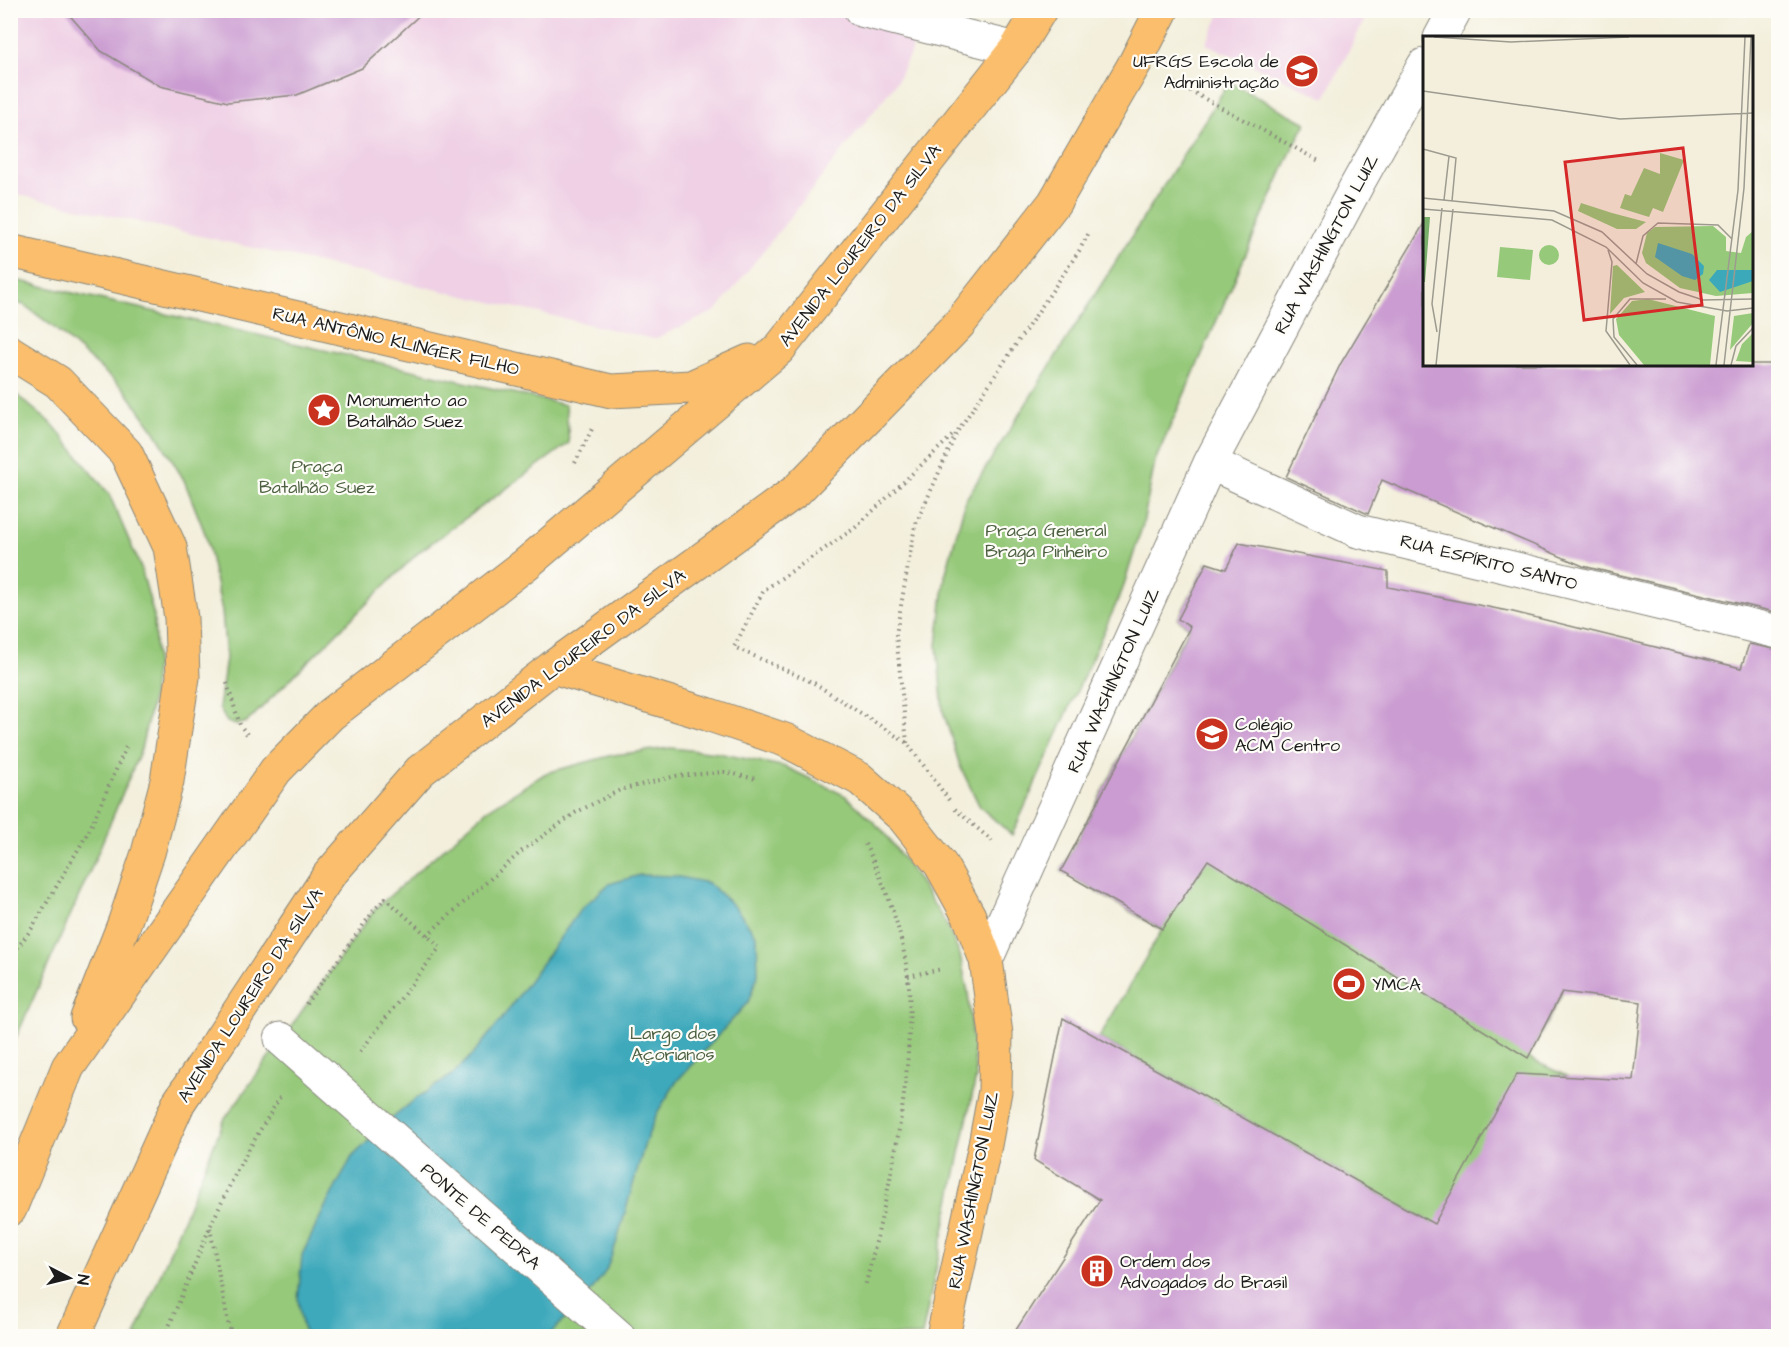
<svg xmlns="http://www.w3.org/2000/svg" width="1789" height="1347" font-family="'Architects Daughter',sans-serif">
<rect width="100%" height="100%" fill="#fdfcf7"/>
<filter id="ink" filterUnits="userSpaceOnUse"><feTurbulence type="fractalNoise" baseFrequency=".0167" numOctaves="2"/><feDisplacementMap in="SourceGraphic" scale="12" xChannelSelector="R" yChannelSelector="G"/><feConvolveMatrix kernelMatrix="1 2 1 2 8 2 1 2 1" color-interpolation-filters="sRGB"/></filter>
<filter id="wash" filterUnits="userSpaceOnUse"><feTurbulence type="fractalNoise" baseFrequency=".008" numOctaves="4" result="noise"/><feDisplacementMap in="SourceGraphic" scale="24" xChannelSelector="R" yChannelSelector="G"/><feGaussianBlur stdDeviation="1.35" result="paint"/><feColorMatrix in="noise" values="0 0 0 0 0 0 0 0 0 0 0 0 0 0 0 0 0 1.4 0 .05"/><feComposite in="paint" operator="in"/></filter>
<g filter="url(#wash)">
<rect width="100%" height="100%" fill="#f3efdc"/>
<path fill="#efd0e5" d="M1222 10H1369V11L1325 98 1206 44Z
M11 11H930L896 83 716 311 654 339 11 193Z"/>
<path fill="#96c97a" stroke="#59724b" stroke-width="1.5" d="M1229 82 1306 123 1293 147 1155 461 1143 524 1122 591 1012 835 980 807 960 766 943 711 937 646 945 576 966 499Z
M11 279 566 405 569 443 419 552 247 722 236 725 227 722 219 708 226 658 222 611 206 536 184 480 155 432 125 390 52 326 24 305 11 301Z
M11 390 54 426 109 494 141 568 154 616 156 661 151 706 141 749 94 862 11 1049Z
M1207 563 1295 592 1618 887 1528 1058 1568 1077 1723 1208 1657 1336H1636L1099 1038 1162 930 1061 871 1189 627 1178 619Z
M670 748 718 753 786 767 846 796 883 831 915 875 945 922 960 955 968 992 976 1077 922 1336H135L224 1120 375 909 487 810 546 773 613 755Z"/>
<path fill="#3ca9bb" stroke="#2c626c" stroke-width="1.5" d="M640 875 674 876 708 883 734 906 757 936 758 975 748 1002 677 1081 657 1113 645 1143 617 1241 606 1271 586 1298 548 1336H307L302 1325 298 1300 302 1255 326 1205 352 1157 388 1122 414 1100 452 1075 472 1055 501 1020 580 910 609 884Z"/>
<g id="blocks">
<path fill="#cb9cd1" d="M65 10H425L362 68 297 95 228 102 160 86 101 51Z
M1425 222V364H1779V613L1583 566 1382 480 1368 514 1286 477 1341 363Z
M1239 543 1388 571V587L1513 612 1741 668 1749 644 1779 650V1336H1012L1100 1200 1034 1160 1063 1018 1434 1224 1517 1074 1633 1080 1641 1002 1562 992 1528 1058 1208 860 1162 929 1061 871 1190 627 1178 619 1207 563 1226 569Z"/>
</g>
</g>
<g filter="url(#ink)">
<use href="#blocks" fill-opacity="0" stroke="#88867c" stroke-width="1.5"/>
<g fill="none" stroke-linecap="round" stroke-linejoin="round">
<defs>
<path id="minor" d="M861 10 1016 49
M1440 38 1455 10
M1210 463 1358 531 1778 632
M986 960 1210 463 1358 183 1424 65
M281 1039 618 1336"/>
<path id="major" d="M10 251 611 391 691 387 749 361
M10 352 58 382 126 453 170 547 181 618 183 677 167 781 148 853 124 924 87 1018
M553 667 707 714 785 740 860 779 904 818 941 865 969 916 986 960 996 1034 995 1091 985 1145 943 1336
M10 1209 68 1067 276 770 330 715 526 564 779 349 1016 49 1040 10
M73 1336 179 1102 329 875 420 771 553 667 796 491 959 324 1054 203 1135 63 1162 10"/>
</defs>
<use href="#minor" stroke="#88867c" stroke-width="35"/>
<use href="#major" stroke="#88867c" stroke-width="35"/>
<path stroke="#88867c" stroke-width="4" stroke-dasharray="1.5 4.5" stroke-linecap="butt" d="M1174 82 1321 162
M575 463 592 429
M227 683 240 725 249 737
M907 743 896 634 915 526 957 432 1079 251 1090 231
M949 800 907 743 814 683 734 647 764 590 855 528 954 434
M955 809 992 841
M865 844C886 886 902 930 908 977 911 1002 909 1029 908 1054 902 1134 884 1210 865 1287
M427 935 522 851 575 813 620 790 676 776 725 772 756 779
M10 958 32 928 89 831 126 747
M908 976 942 969
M306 1004 375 909 385 898 440 947 360 1052
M210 1228 229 1327 234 1336
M165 1336 210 1227 240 1164 280 1097"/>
<use href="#minor" stroke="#fff" stroke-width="33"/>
<use href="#major" stroke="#fabe6d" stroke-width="33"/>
</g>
</g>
<defs>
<symbol id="university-disc" viewBox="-11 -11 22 22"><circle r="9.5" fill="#c8321e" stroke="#fdfcf7"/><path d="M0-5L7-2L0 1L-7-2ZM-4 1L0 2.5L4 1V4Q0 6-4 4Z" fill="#fff"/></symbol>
<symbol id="sight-disc" viewBox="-11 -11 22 22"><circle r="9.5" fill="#c8321e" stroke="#fdfcf7"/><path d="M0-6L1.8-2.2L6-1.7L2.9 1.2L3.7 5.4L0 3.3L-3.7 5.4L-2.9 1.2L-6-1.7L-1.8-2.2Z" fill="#fff"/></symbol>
<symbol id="school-disc" viewBox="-11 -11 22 22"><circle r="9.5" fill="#c8321e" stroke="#fdfcf7"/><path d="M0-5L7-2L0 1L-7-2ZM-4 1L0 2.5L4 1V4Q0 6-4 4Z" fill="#fff"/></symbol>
<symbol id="stadium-disc" viewBox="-11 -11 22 22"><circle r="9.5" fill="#c8321e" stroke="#fdfcf7"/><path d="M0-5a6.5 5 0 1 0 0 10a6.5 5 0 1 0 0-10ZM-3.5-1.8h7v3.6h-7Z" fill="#fff"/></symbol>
<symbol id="building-disc" viewBox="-11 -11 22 22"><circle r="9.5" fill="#c8321e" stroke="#fdfcf7"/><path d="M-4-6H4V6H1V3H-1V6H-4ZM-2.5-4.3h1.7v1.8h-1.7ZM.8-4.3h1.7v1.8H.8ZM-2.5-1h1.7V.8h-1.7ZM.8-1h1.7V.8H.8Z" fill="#fff"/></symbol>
</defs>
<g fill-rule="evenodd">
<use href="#university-disc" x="1283" y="52" width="38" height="38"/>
<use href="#sight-disc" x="305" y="391" width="38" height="38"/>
<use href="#school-disc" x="1193" y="715" width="38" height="38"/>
<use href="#stadium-disc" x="1330" y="965" width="38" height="38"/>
<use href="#building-disc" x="1078" y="1252" width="38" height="38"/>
</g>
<g text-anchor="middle" stroke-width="4.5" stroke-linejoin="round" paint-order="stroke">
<g font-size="18" fill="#1c1c1c" stroke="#fdfcf7" text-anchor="start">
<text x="1279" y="67" text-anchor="end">UFRGS Escola de<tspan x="1279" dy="21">Administração</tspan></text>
<text x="347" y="406">Monumento ao<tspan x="347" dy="21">Batalhão Suez</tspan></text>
<text x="1235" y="730">Colégio<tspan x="1235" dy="21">ACM Centro</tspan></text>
<text x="1372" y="990">YMCA</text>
<text x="1120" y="1267">Ordem dos<tspan x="1120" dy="21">Advogados do Brasil</tspan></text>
</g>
<g font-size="18" fill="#1c1c1c" stroke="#fdfcf7">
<text transform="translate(1326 244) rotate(-62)" y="6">RUA WASHINGTON LUIZ</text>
<text transform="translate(860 245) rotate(-52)" y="6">AVENIDA LOUREIRO DA SILVA</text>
<text transform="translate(396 341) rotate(13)" y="6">RUA ANTÔNIO KLINGER FILHO</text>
<text transform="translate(1489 562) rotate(14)" y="6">RUA ESPÍRITO SANTO</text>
<text transform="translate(583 648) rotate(-37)" y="6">AVENIDA LOUREIRO DA SILVA</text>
<text transform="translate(1113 680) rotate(-66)" y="6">RUA WASHINGTON LUIZ</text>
<text transform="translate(250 995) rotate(-57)" y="6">AVENIDA LOUREIRO DA SILVA</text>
<text transform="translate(973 1190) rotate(-79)" y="6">RUA WASHINGTON LUIZ</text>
<text transform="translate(481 1216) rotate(41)" y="6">PONTE DE PEDRA</text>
</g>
<g font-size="18" fill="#4d6142" stroke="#fdfcf7">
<text x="317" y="472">Praça<tspan x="317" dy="21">Batalhão Suez</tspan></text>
<text x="1046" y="536">Praça General<tspan x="1046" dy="21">Braga Pinheiro</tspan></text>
<text x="673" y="1039">Largo dos<tspan x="673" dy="21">Açorianos</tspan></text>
</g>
</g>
<g transform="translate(1423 36)">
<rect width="330" height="330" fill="#f3efdc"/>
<path d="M237 117 261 124 240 176 230 172 226 181 197 172 202 158 208 160 221 132 237 138ZM158 167 189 177 223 186 213 193H194L155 175ZM290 190 303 201V215L318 217 323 201 330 195V257L293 260 257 252 223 227 219 217 224 197 232 191ZM116 219a10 10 0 1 1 20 0a10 10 0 1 1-20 0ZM77 211 110 214 107 244 74 241ZM194 229 222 256 201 262 187 278 190 230ZM225 263 292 280 287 329H221L196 299 193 283 209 265ZM330 277V287L307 314 311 280ZM330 297V326L313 325 319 308Z" fill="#96c97a"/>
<path d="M0 181H7L2 246H0Z" fill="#78ad6a"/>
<path d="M235 207 269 218 281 230 280 238 272 244 259 240 232 221ZM294 234H330V245L297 256 286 244Z" fill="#3ca9bb"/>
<path fill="none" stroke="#9d9b8f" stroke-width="1.5" d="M11 1 88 6 206 1M0 55 197 83 330 77M0 113 33 122 29 165M0 162 131 175 179 196 224 238 256 256 280 264 330 263M21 164 26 120M0 173 129 184 183 211 220 247 254 266 304 275 330 272M185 214 189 226 183 295 207 329M213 228 220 200 235 187 295 189 309 203M14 296 9 268 19 172M13 329 30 173M214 329 191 301 190 283 207 263H243M293 329 315 154 322 1M301 329 321 152 328 1M308 329 313 310 330 292"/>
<path fill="#d62828" fill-opacity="0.15" stroke="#d62828" stroke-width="3" d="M260 112 279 269 161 284 142 126Z"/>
<rect width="330" height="330" fill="none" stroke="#1c1c1c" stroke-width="3"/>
</g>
<rect width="1789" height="1347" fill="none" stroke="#fdfcf7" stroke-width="36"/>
<g transform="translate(69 1278) rotate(97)" stroke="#fdfcf7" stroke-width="4.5" paint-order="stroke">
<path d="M0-4.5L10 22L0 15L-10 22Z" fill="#1c1c1c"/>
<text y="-9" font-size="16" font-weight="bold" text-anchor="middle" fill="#1c1c1c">N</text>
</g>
</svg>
